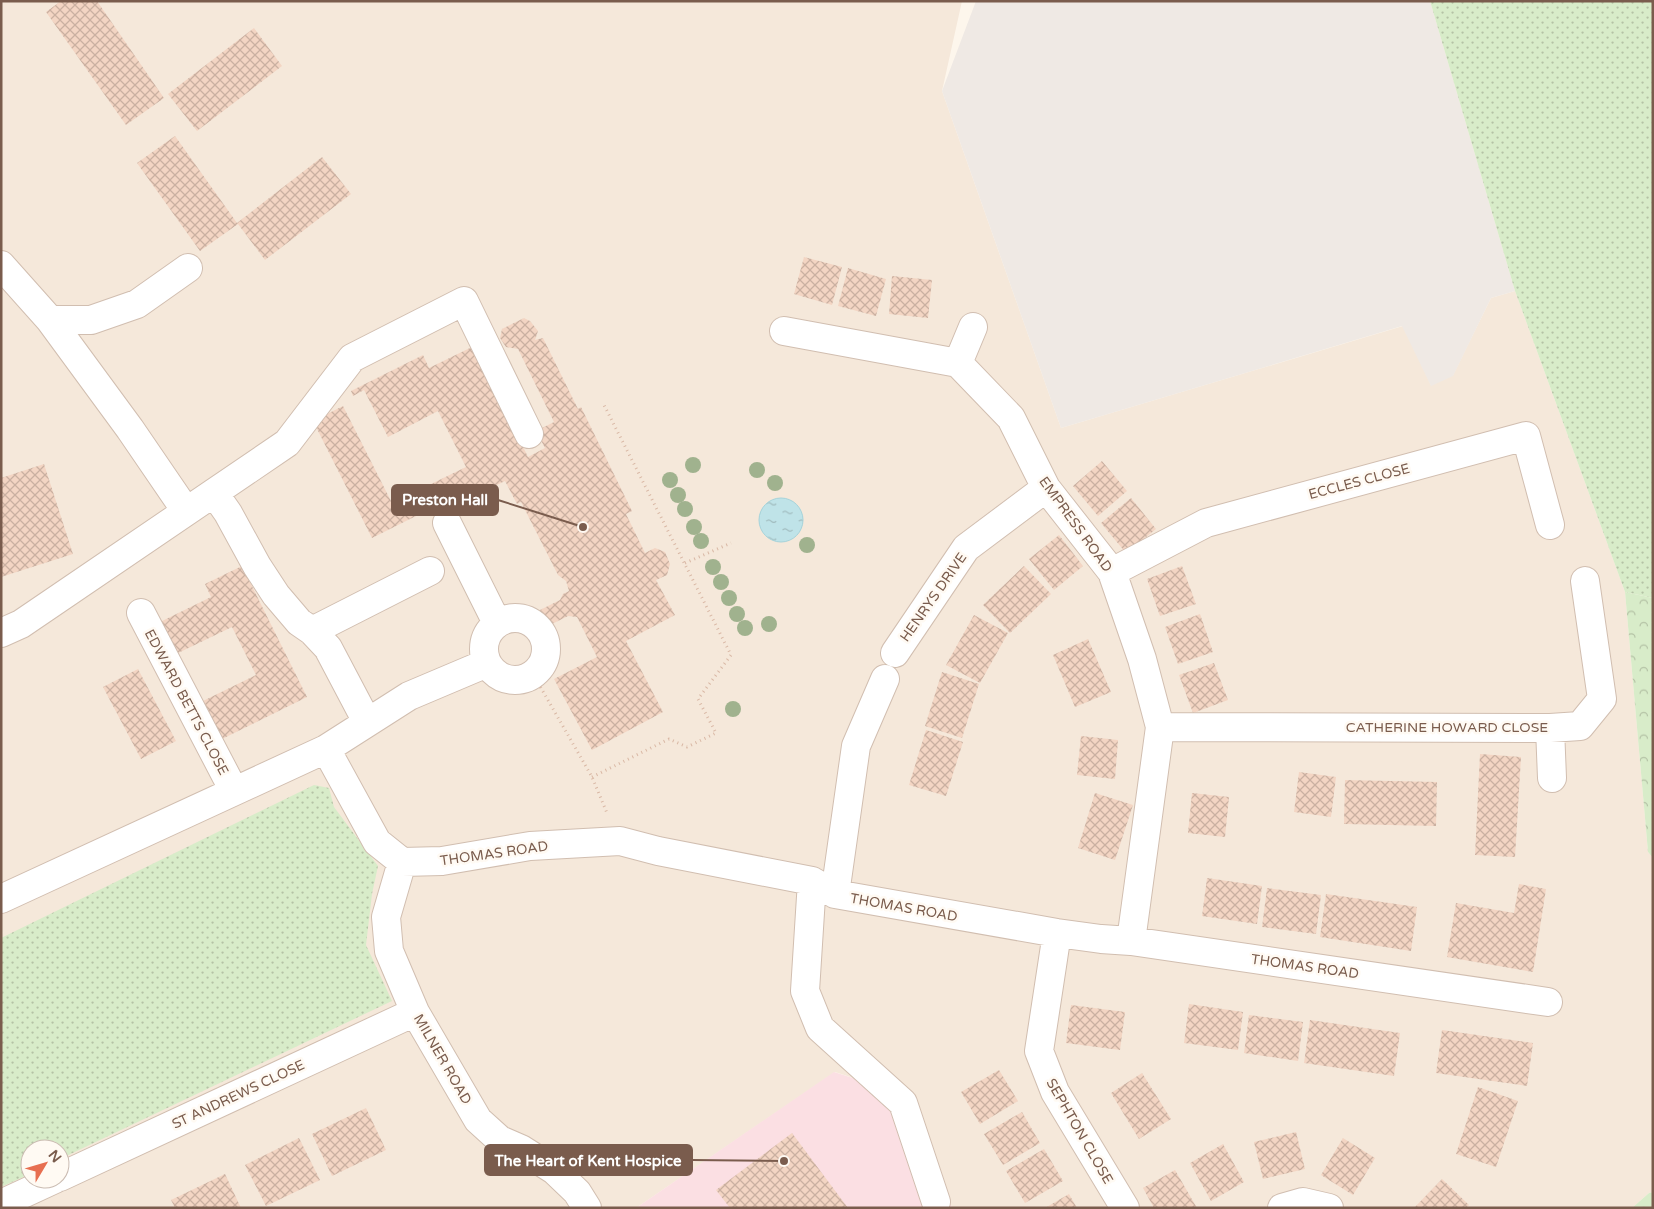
<svg xmlns="http://www.w3.org/2000/svg" width="1654" height="1209" font-family="'Varela Round',sans-serif">
<defs>
<pattern id="grass-dots" width="8" height="8" patternUnits="userSpaceOnUse" patternTransform="scale(1.25)"><rect width="8" height="8" fill="#d8ecc9"/><path d="M2 2h.1M6 6h.1" fill="none" stroke="#b4c2a5" stroke-width="1.8" stroke-linecap="round"/></pattern>
<pattern id="forest-crowns" width="20" height="18" patternUnits="userSpaceOnUse" patternTransform="scale(1.25)"><rect width="20" height="18" fill="#d8ecc9"/><path d="M2 6a3 3 0 1 1 6 0M12 15a3 3 0 1 1 6 0" fill="none" stroke="#b4c2a5"/></pattern>
<pattern id="water-ripples" width="26" height="14" patternUnits="userSpaceOnUse" patternTransform="scale(1.25)"><rect width="26" height="14" fill="#bfe3e8"/><path d="M2 4q2-2 4 0t4 0M15 11q2-2 4 0t4 0" fill="none" stroke="#a0bbbe"/></pattern>
<pattern id="building-cross-hatch" width="8" height="8" patternUnits="userSpaceOnUse" patternTransform="scale(1.25)"><rect width="8" height="8" fill="#f3d5c3"/><path d="M0 0l8 8M0 8l8-8" fill="none" stroke="#cab0a1"/></pattern>
</defs>
<rect width="100%" height="100%" fill="#fdf6ec"/>
<path fill="#f5e8da" fill-rule="evenodd" d="M1 1H962L942 91 1061 428 1403 326 1431 385 1453 375 1491 298 1515 291 1625 592 1648 852 1653 858V1192L1649 1193 1632 1208H952L909 1096 835 1072 636 1208H1ZM30 1149H60V1179H30Z"/>
<path fill="#efe9e4" d="M976 1H1430L1515 291 1491 298 1453 376 1431 386 1402 326 1061 428 942 91Z"/>
<path fill="#fbdfe3" d="M834 1072 909 1096 952 1208H636Z"/>
<path fill="url(#grass-dots)" d="M1430 1H1653V598L1625 592 1515 291Z
M314 785 329 788 334 807 378 866 372 894 366 945 392 1001 60 1159V1149H30V1174L1 1187V938Z"/>
<path fill="url(#forest-crowns)" d="M1625 592 1653 598V858L1648 852Z
M1653 1192V1208H1632L1649 1193Z"/>
<path fill="url(#water-ripples)" stroke="#a5d3da" d="M759 520a22 22 0 1 1 44 0a22 22 0 1 1-44 0Z"/>
<path fill="url(#building-cross-hatch)" d="M61 1H97L164 98 126 125 46 12Z
M254 28 282 66 197 131 168 94Z
M175 136 237 223 322 157 351 194 265 260 238 224 200 251 137 163Z
M804 257 842 267 832 305 794 294Z
M848 268 886 279 876 316 838 306Z
M892 276 932 280 928 318 889 314Z
M524 318 530 321 538 331 535 340 543 338 578 409 581 407 632 511 626 514 645 553 655 548 665 552 670 564 667 575 656 580 675 615 626 641 663 712 592 750 554 679 597 657 577 617 568 616 548 626 540 610 560 600 563 594 569 591 566 581 558 575 521 502 517 504 505 481 434 516 428 510 372 538 313 421 343 406 392 503 466 467 438 411 388 437 364 390 353 396 351 391 423 355 429 368 474 346 528 457 545 448 536 431 554 422 518 349 506 347 500 338 502 329Z
M1102 461 1127 491 1098 516 1073 486Z
M44 464 73 554 1 577V478Z
M1131 498 1156 529 1126 553 1101 523Z
M1059 535 1083 566 1054 590 1029 559Z
M242 566 307 697 222 739 203 701 256 675 232 627 174 655 158 623 211 597 205 584Z
M1024 566 1051 594 1010 633 983 605Z
M1182 566 1196 604 1160 616 1147 579Z
M1200 614 1213 652 1178 664 1165 627Z
M974 615 1008 633 980 683 946 665Z
M1088 639 1111 692 1075 707 1053 655Z
M1214 663 1228 700 1193 713 1179 675Z
M138 669 176 741 141 759 103 687Z
M942 672 979 684 962 738 925 726Z
M926 730 963 742 946 796 909 785Z
M1081 736 1118 740 1115 779 1077 775Z
M1480 754 1521 757 1515 857 1475 855Z
M1299 772 1336 777 1331 817 1294 812Z
M1345 780 1437 782 1436 826 1344 824Z
M1095 793 1133 805 1115 860 1078 848Z
M1192 793 1229 797 1225 837 1188 833Z
M1207 878 1262 886 1257 924 1202 916Z
M1519 884 1546 889 1533 972 1447 957 1456 903 1514 913Z
M1267 888 1321 895 1316 934 1262 927Z
M1326 894 1417 907 1411 951 1320 937Z
M1189 1004 1243 1012 1238 1050 1184 1043Z
M1071 1005 1125 1012 1120 1050 1066 1043Z
M1249 1015 1303 1022 1298 1061 1244 1053Z
M1310 1020 1400 1033 1394 1076 1304 1063Z
M1442 1030 1533 1043 1527 1086 1436 1073Z
M999 1070 1018 1101 980 1124 961 1092Z
M1142 1073 1171 1119 1139 1139 1111 1093Z
M1478 1087 1518 1101 1496 1167 1456 1154Z
M366 1108 386 1150 332 1176 312 1134Z
M1022 1112 1040 1143 1003 1165 984 1134Z
M1296 1132 1305 1169 1263 1179 1254 1142Z
M792 1133 848 1208H730L716 1190Z
M299 1138 320 1180 266 1206 245 1165Z
M1343 1138 1375 1158 1353 1195 1321 1175Z
M1223 1144 1244 1182 1211 1201 1190 1163Z
M1044 1149 1063 1181 1025 1203 1006 1171Z
M1175 1170 1197 1208H1154L1143 1188Z
M225 1174 241 1208H175L171 1200Z
M1442 1179 1469 1205 1466 1208H1414Z
M1069 1194 1077 1208H1045Z"/>
<g fill="none" stroke-linecap="round" stroke-linejoin="round">
<defs>
<path id="minor" d="M1 265 50 320 130 429 186 511
M50 320H91L137 304 188 268
M784 331 958 363 1011 418 1046 488 1112 572 1142 659 1160 727 1131 941
M958 363 973 327
M214 493 228 513 257 566 276 595 299 622 312 631 328 648 367 722
M447 523 497 623
M1112 572 1206 523 1526 436 1550 525
M141 613 234 791
M484 649a31 31 0 1 1 62 0a31 31 0 1 1-62 0Z
M312 631 430 571
M1 633 21 624 287 443 352 358 464 301 529 434
M895 653 966 548 1046 488
M1160 727 1550 728 1580 726 1602 699 1585 581
M1550 728 1552 778
M326 749 377 842 402 862 442 861 530 846 620 841 658 851 812 881 835 894 1057 933 1101 939 1131 941 1548 1002
M402 862 386 917 389 951 415 1012 478 1120 500 1140 521 1149 554 1170 577 1192 587 1208
M812 881 805 991 820 1028 903 1103 936 1202
M835 894 856 746 885 679
M1 899 326 749 409 696 487 663
M1057 933 1039 1051 1055 1092 1125 1208
M60 1177 415 1012
M1 1204 55 1179
M1282 1208 1303 1202 1329 1208"/>
</defs>
<use href="#minor" stroke="#d1beb0" stroke-width="30"/>
<path stroke="#d9b8a5" stroke-width="3" stroke-dasharray="1 4" stroke-linecap="butt" d="M685 563 731 543
M533 674 592 777 607 813
M592 777 669 739 687 747 716 733 698 699 731 655 604 405"/>
<use href="#minor" stroke="#fff" stroke-width="28"/>
</g>
<g fill="#a0b28e">
<circle cx="693" cy="465" r="8"/>
<circle cx="757" cy="470" r="8"/>
<circle cx="670" cy="480" r="8"/>
<circle cx="775" cy="483" r="8"/>
<circle cx="678" cy="495" r="8"/>
<circle cx="685" cy="509" r="8"/>
<circle cx="694" cy="527" r="8"/>
<circle cx="701" cy="541" r="8"/>
<circle cx="807" cy="545" r="8"/>
<circle cx="713" cy="567" r="8"/>
<circle cx="721" cy="582" r="8"/>
<circle cx="729" cy="598" r="8"/>
<circle cx="737" cy="614" r="8"/>
<circle cx="769" cy="624" r="8"/>
<circle cx="745" cy="628" r="8"/>
<circle cx="733" cy="709" r="8"/>
</g>
<g text-anchor="middle" stroke-width="5" stroke-linejoin="round" paint-order="stroke">
<g font-size="14" fill="#7a5c4d" stroke="#fffaf3">
<text transform="translate(1359 481) rotate(-15)" y="5">ECCLES CLOSE</text>
<text transform="translate(1076 524) rotate(54)" y="5">EMPRESS ROAD</text>
<text transform="translate(933 597) rotate(-55)" y="5">HENRYS DRIVE</text>
<text transform="translate(187 702) rotate(62)" y="5">EDWARD BETTS CLOSE</text>
<text x="1447" y="732">CATHERINE HOWARD CLOSE</text>
<text transform="translate(494 853) rotate(-8)" y="5">THOMAS ROAD</text>
<text transform="translate(904 907) rotate(10)" y="5">THOMAS ROAD</text>
<text transform="translate(1305 966) rotate(8)" y="5">THOMAS ROAD</text>
<text transform="translate(443 1059) rotate(60)" y="5">MILNER ROAD</text>
<text transform="translate(238 1094) rotate(-25)" y="5">ST ANDREWS CLOSE</text>
<text transform="translate(1080 1131) rotate(60)" y="5">SEPHTON CLOSE</text>
</g>
</g>
<path fill="none" stroke="#7a5c4d" stroke-width="2" d="M583 527L498 500M784 1161L692 1160"/>
<g fill="#7a5c4d" stroke="#fffaf3" stroke-width="2">
<circle cx="583" cy="527" r="5"/>
<circle cx="784" cy="1161" r="5"/>
</g>
<g fill="#7a5c4d" stroke="#7a5c4d" stroke-width="2">
<rect x="392" y="485" width="106" height="30" rx="5"/>
<rect x="485" y="1145" width="207" height="30" rx="5"/>
</g>
<g font-size="15" text-anchor="middle" font-weight="bold" fill="#fff">
<text x="445" y="505">Preston Hall</text>
<text x="588" y="1166">The Heart of Kent Hospice</text>
</g>
<rect width="1654" height="1209" fill="none" stroke="#7a5c4d" stroke-width="5"/>
<g transform="translate(45 1164) rotate(52)"><circle r="24" fill="#fffaf3" stroke="#cabbb1"/>
<path d="M0-4L9 19L0 12L-9 19Z" fill="#e76f51"/>
<text y="-8" font-size="14" font-weight="bold" text-anchor="middle" fill="#7a5c4d">N</text>
</g>
</svg>
